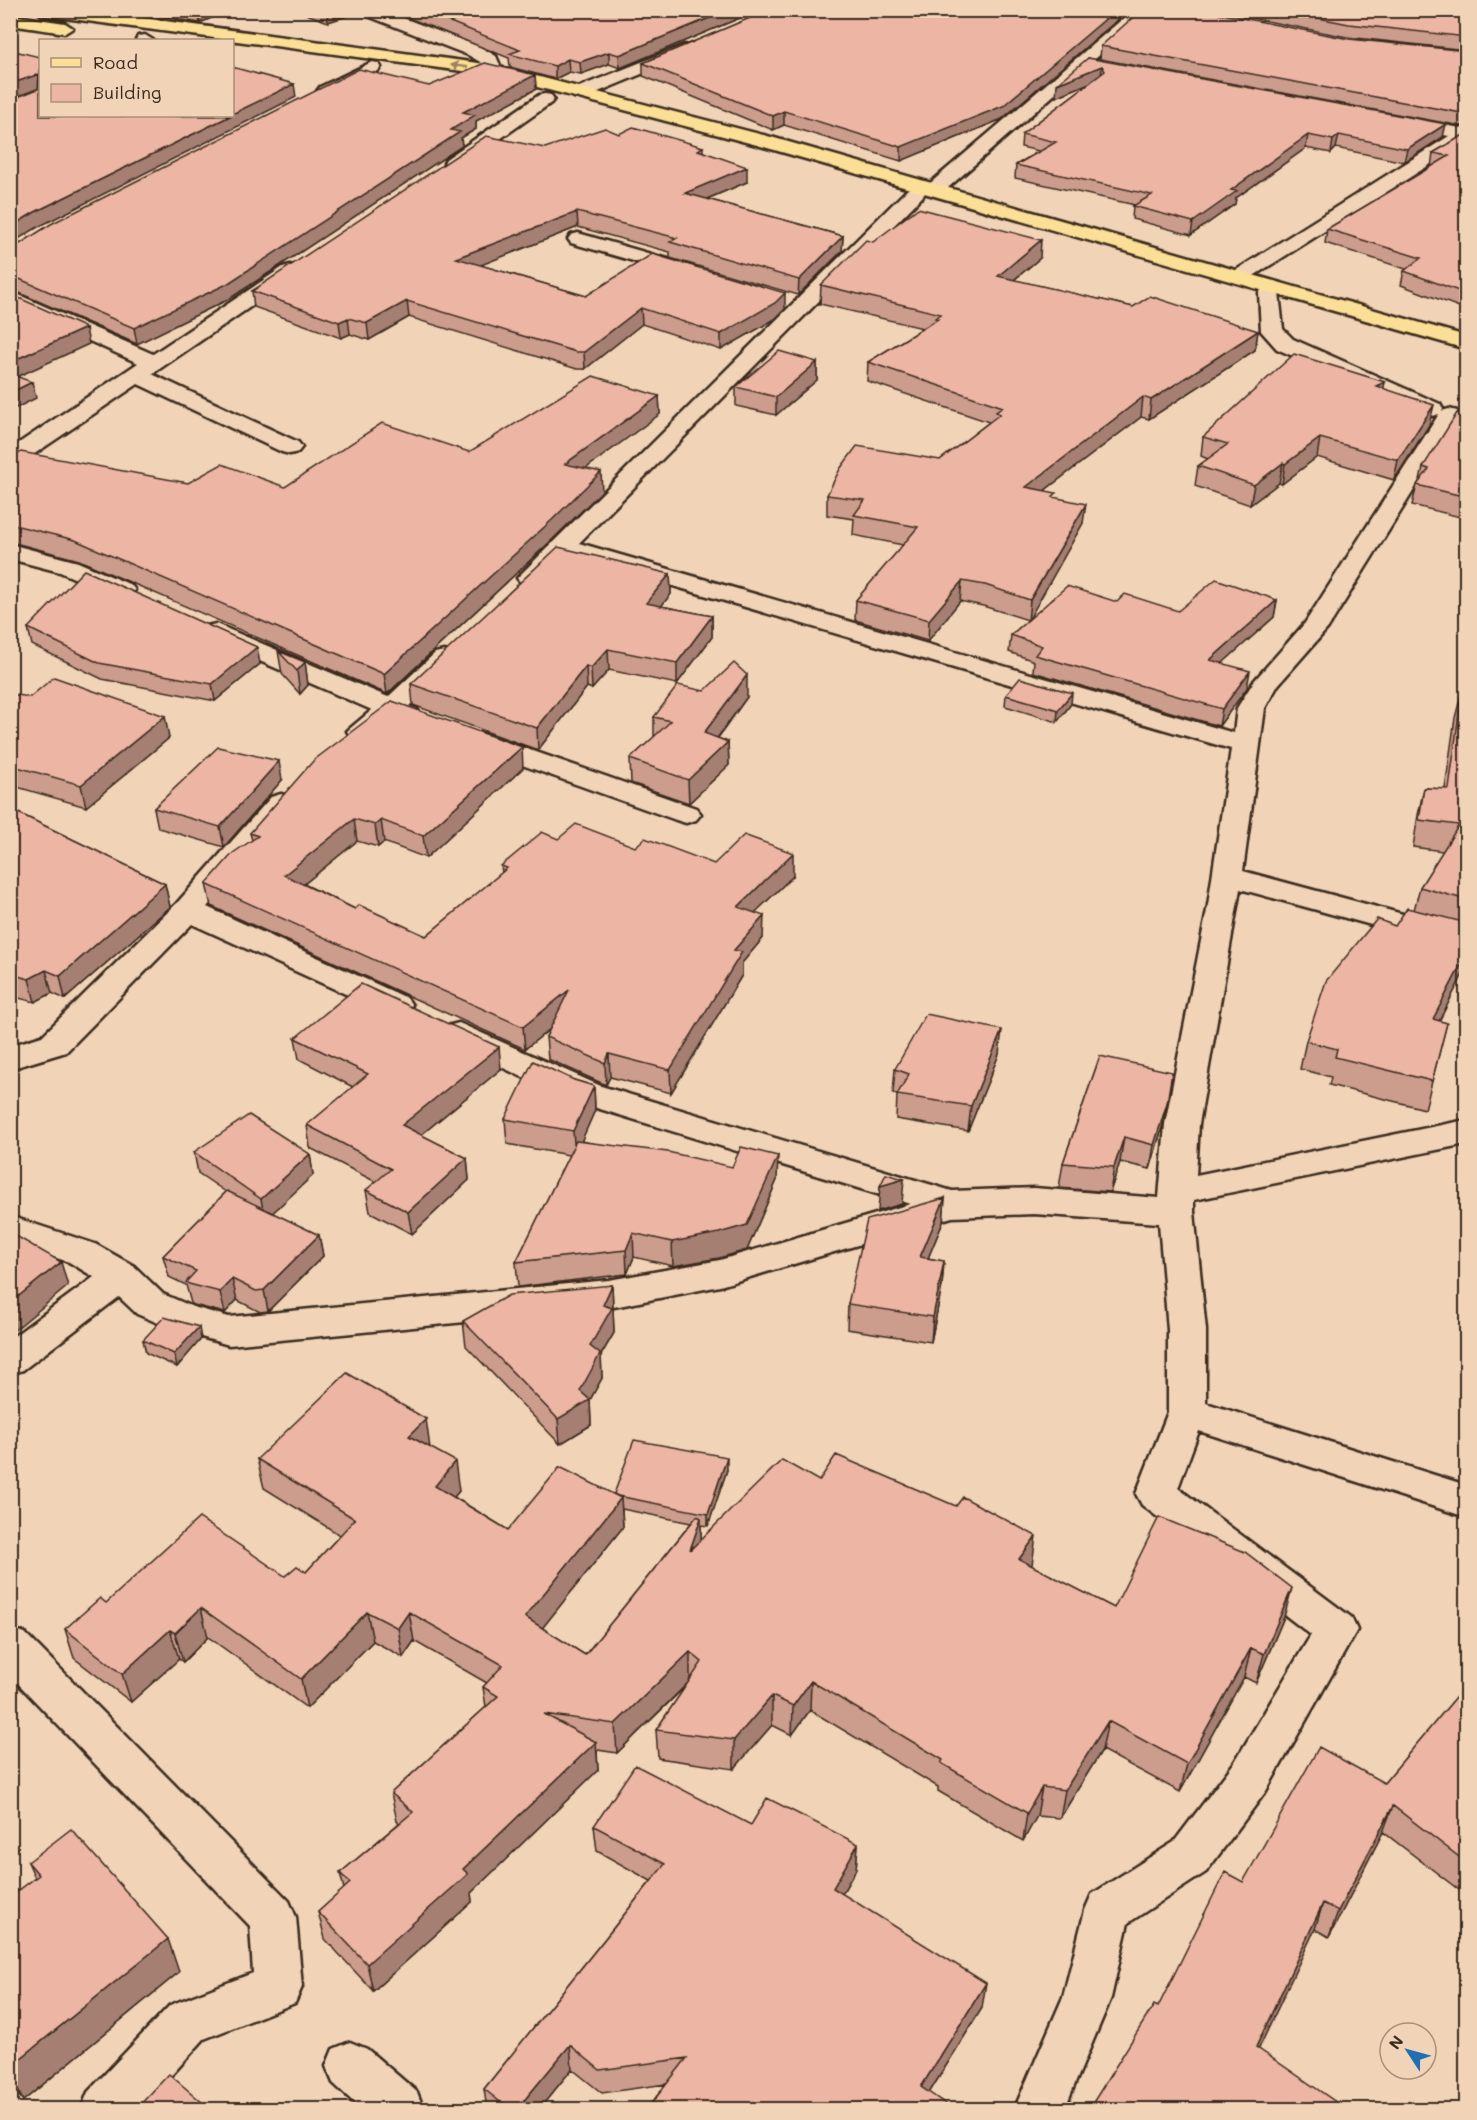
<svg xmlns="http://www.w3.org/2000/svg" width="1477" height="2120" font-family="Mali,sans-serif">
<rect width="100%" height="100%" fill="#f1d4b7"/>
<filter id="ink" filterUnits="userSpaceOnUse"><feTurbulence type="fractalNoise" baseFrequency=".0167" numOctaves="2"/><feDisplacementMap in="SourceGraphic" scale="12" xChannelSelector="R" yChannelSelector="G"/><feConvolveMatrix kernelMatrix="1 2 1 2 8 2 1 2 1" color-interpolation-filters="sRGB"/></filter>
<g filter="url(#ink)">
<g fill="none" stroke-linecap="round" stroke-linejoin="round">
<defs>
<path id="minor" d="M358 10H382L480 47 496 56 502 70 499 74H487L482 63 468 55 360 13Z
M1133 10H1151L942 193H928L925 189 928 185Z
M145 35 153 40H136L138 36Z
M684 45 690 46 692 50 690 54 586 97H574L571 93 574 89Z
M372 62 378 63 381 67 378 71 332 95H320L317 91 320 87Z
M545 94 551 95 554 99 551 103 460 167H446L444 163 446 159 539 95Z
M1401 117 1466 129V142L1247 280 1240 282 1233 280 1230 276 1233 272 1449 136 1395 126 1392 122 1395 118Z
M915 187 922 189 925 193 922 197 579 543 1234 733 1237 708 1254 681 1305 623 1439 414 1432 416 1424 414 1277 349 1261 331 1259 293 1262 289 1269 287 1276 289 1279 293 1283 329 1293 339 1440 404 1443 409 1442 411 1449 409 1457 411 1460 416 1328 628 1278 685 1265 708 1243 871 1466 931V951L1240 889 1199 1124 1196 1175 1466 1120V1144L1194 1200V1212L1206 1330V1403L1466 1485V1517L1199 1431 1178 1488 1351 1617 1357 1630 1266 1791 1206 1872 1128 1923 1111 1998 1064 2110H1014L1063 1997 1085 1910 1092 1894 1174 1842 1234 1763 1311 1635 1142 1505 1136 1494 1168 1412V1330L1159 1223 1034 1214 952 1217 720 1286 609 1308 229 1345 170 1328 137 1314 119 1297 23 1370 10 1374V1339L94 1277 69 1262 10 1243V1216L95 1244 134 1266 163 1294 193 1307 229 1317 609 1280 720 1260 910 1204 577 1102 447 1042 443 1034 447 1026 459 1023 601 1086 952 1191 1034 1188 1159 1198 1165 1124 1208 905 1231 749 567 555C554 568 542 589 521 583L517 578 908 189Z
M578 233 696 267 699 271 696 275 689 277 571 243 568 239 571 235Z
M290 265 297 267 300 271 297 275 152 374 298 442 302 447 298 452 290 454 282 452 138 384 18 465 10 467V449L138 363 10 305V291L153 354 283 267Z
M10 544 78 562 131 585 135 590 131 595 122 598 113 595 60 572 10 559Z
M216 624 388 697 435 653 444 651 453 653 457 659 409 706 417 709 421 715 417 721 407 723 394 719C380 730 370 741 351 737L347 731 372 710 207 638 203 632 207 626Z
M482 733 696 808 701 814 696 820 686 823 676 820 472 747 468 741 472 735Z
M281 794 291 797 295 803 207 907 407 998 412 1005 407 1012 396 1015 385 1012 192 924 66 1052 10 1069V1046L42 1036 177 903 271 797Z
M10 1628 25 1633 289 1901 296 1917 302 1987 295 2003 204 2039 140 2110H81L88 2092 170 2005 253 1973 250 1926 10 1675Z
M350 2042 367 2049 417 2092 424 2110H362L333 2083 326 2066 333 2049Z"/>
<path id="major" d="M34 10H83L493 65 771 137 1466 336V349L757 145 492 75 42 15Z
M10 15 65 23 73 28 65 33 10 25Z"/>
</defs>
<use href="#minor" stroke="#3b2a1e" stroke-width="5"/>
<use href="#major" stroke="#3b2a1e" stroke-width="5"/>
<use href="#minor" fill="#f1d4b7" fill-rule="evenodd"/>
<use href="#major" fill="#fbdf96" fill-rule="evenodd"/>
</g>
<path fill="#cc9d8d" stroke="#3b2a1e" stroke-width="1.5" fill-rule="evenodd" d="M121 10H230L200 23Z
M295 10H357V13L328 22Z
M389 10H759L620 68 609 64 581 74 569 72 555 79 510 67 509 58Z
M769 10H1129L1002 119 901 161 784 125 773 130 643 76V63Z
M1212 10H1467V127L1100 59 1101 46 1349 39 1466 51V50L1347 37Z
M1088 58 1443 137 1404 162 1336 148 1331 153 1306 148 1236 198 1235 204 1191 235 1132 219 1133 206 1135 205 1015 178 1016 165 1039 151 1021 147 1022 134 1089 83 1056 97Z
M535 75 536 89 476 121V129L461 138 462 146 229 299 137 344 10 289V248L429 86Z
M1467 133V310L1401 285 1404 271 1406 269 1325 243 1327 229 1431 167 1433 153Z
M619 134 703 147V152L747 182 707 199 843 236 842 251 798 295 670 258V252L578 227 480 265 586 296 785 309 775 319 721 350 642 324 585 369H577L409 317 369 340 350 334 341 338 254 307 252 291 545 148Z
M873 242 1040 258 1014 280 1133 307 1258 331 1255 350 1149 419 1141 417 1045 490 1055 498 1083 523 1029 619 1117 602 1178 611 1277 600 1274 617 1222 663 1247 688 1219 726 1033 672 1034 661 1009 652 1011 635 1028 620 983 606 960 601 928 641 855 620 856 600 903 545 853 535 854 519 827 515V495L940 460 989 422 867 381 868 362 923 328 820 304 821 285Z
M817 362V380L776 415 736 406V387Z
M1385 382 1383 388 1429 425 1394 480 1317 457 1282 484 1279 483 1250 505 1195 486 1198 466 1208 459 1201 456 1203 437Z
M659 396 660 414 586 468 602 491 553 539 387 694 79 560 11 542 10 459 188 483 285 487 469 452Z
M1467 416V515L1464 518 1412 505 1417 485 1420 480 1423 467Z
M670 574 671 594 661 606 712 616V637L677 684 609 670 592 689 587 687 538 750 413 705 411 684Z
M28 628 260 664 215 701 102 679 32 645Z
M278 651 305 662 308 685 300 694 282 674Z
M1467 683V966L1439 1021 1447 1023 1425 1109 1329 1085 1331 1077 1300 1069 1306 1041 1395 926 1414 910 1420 887 1443 851 1413 847 1418 815 1424 788 1445 789 1455 718 1462 691Z
M704 691 747 697 718 738 728 742 729 765 689 803 631 783 630 759 654 737V717Z
M10 694 169 738 86 807 10 785Z
M1006 695 1071 704 1057 722 1005 706Z
M523 768 426 858 384 842 378 847 357 841 304 884 355 909 426 936 502 873 501 866 558 839 635 847 714 864 793 876 754 913 763 938 742 963V975L671 1093 610 1077 606 1085 548 1059 546 1037 550 1029 525 1049 211 906 206 884 252 840 250 833Z
M282 780 224 847 158 828 154 808Z
M10 809 165 884 170 907 65 999 52 993 35 1002 10 996Z
M295 1038 501 1069 421 1135 467 1158 469 1180 412 1234 370 1212 366 1190 376 1182 310 1148 307 1125 353 1087 299 1059Z
M999 1054 968 1131 896 1119 897 1095 893 1093 895 1069Z
M1100 1056 1162 1128 1150 1169 1120 1162 1110 1192 1059 1188 1063 1163Z
M574 1080 594 1086 595 1110 581 1141 777 1180 747 1250 719 1258 673 1266 634 1257 627 1274 518 1287 516 1262 569 1155 507 1144 505 1119Z
M194 1152 310 1154 313 1175 272 1213 319 1235 323 1256 268 1311 260 1312 237 1300 225 1313 194 1305 191 1303 186 1285 169 1277 163 1256 226 1192 198 1173Z
M945 1198 943 1222 928 1258 944 1261 942 1286 931 1342 847 1329 848 1304Z
M612 1285 614 1333 601 1355 602 1378 590 1400 591 1425 560 1444 466 1346 463 1321Z
M201 1339 177 1367 146 1353 143 1340Z
M430 1448 459 1491 454 1497 508 1530 614 1494 727 1470 708 1526 701 1525V1539L819 1481 1032 1566 1114 1608 1284 1617 1256 1683 1244 1677 1180 1792 1102 1750 1060 1818 1037 1816 1023 1841 938 1791V1787L810 1710 792 1735 772 1725 734 1769 658 1758 656 1730 686 1686 617 1753 597 1750 598 1770 471 1893 472 1902 373 1991 325 1939 318 1912 344 1889 340 1873 399 1823 397 1821 391 1793 486 1707 483 1687 487 1683 414 1641 403 1657 373 1641 307 1708 208 1637 183 1662 179 1659 131 1702 74 1658 65 1629 106 1603 285 1576 306 1572 340 1535 264 1488 257 1459ZM622 1509 691 1523 585 1655 542 1628 623 1527Z
M1467 1684V1896L1383 1832 1329 1937 1315 1929 1158 2007 1243 1882 1384 1783Z
M751 1825 858 1844 856 1869 842 1894 982 2008 929 2093 953 2109H647L666 2084 602 2093 572 2069 539 2109H487L484 2089 651 1881 597 1851 594 1826Z
M28 1862 179 1972 23 2101 10 2085V1897L35 1878Z"/>
<path fill="#a67f73" stroke="#3b2a1e" stroke-width="1.5" d="M199 10H230L200 23 198 11Z
M327 10H357V13L328 22Z
M729 10H759L620 68 619 55Z
M1116 10H1129L1002 119 901 161V147Z
M609 52V64L581 74 580 62Z
M568 59 569 72 555 79V66Z
M1102 66 1101 78 1056 97 1057 84Z
M39 74 40 88 10 99V84Z
M535 75 536 89 476 121V129L461 138 462 146 229 299 137 344 134 328 451 130 463 112Z
M294 84 296 97 38 227 10 244V227L35 212 230 116H232V114Z
M784 111V125L773 130V116Z
M1446 124 1443 137 1404 162 1407 149Z
M1308 135 1306 148 1236 198 1235 204 1191 235 1193 222 1231 190Z
M1339 135 1336 148 1331 153 1333 140Z
M747 167V182L685 208V193Z
M577 212 578 227 458 274 456 258Z
M843 236 842 251 798 295 799 280Z
M1041 240 1040 258 997 294 998 276Z
M785 293V309L775 319 721 350V334Z
M407 301 409 317 369 340 367 323Z
M641 308 642 324 585 369 584 352Z
M348 318 350 334 341 338 339 322Z
M86 328 89 344 10 380V362Z
M1258 331 1255 350 1149 419 1151 400Z
M817 362V380L776 415V397Z
M32 382 36 398 10 411V393Z
M1385 382 1381 401 1376 386Z
M659 396 660 414 566 483 565 464Z
M1143 397 1141 417 1024 506 1026 487Z
M1434 405 1429 425 1394 480 1398 460Z
M1320 438 1317 457 1282 484 1285 464Z
M1283 463 1279 483 1250 505 1254 485Z
M601 472 602 491 553 539 387 694 384 674Z
M1086 504 1083 523 1028 621 1030 600Z
M670 574 671 594 647 624 646 603Z
M962 581 960 601 928 641 929 620Z
M1277 600 1274 617 1207 677 1210 660Z
M712 616V637L677 684V663Z
M257 647 260 664 215 701 212 684Z
M608 649 609 670 592 689 591 668Z
M305 662 308 685 300 694 297 671Z
M586 666 587 687 538 750 537 728Z
M1250 671 1247 688 1219 726 1222 709Z
M747 675V697L704 756V733Z
M1072 693 1071 704 1057 722 1058 710Z
M165 716 169 738 86 807 81 785Z
M728 742 729 765 689 803 688 780Z
M522 747 523 768 426 858 423 836Z
M279 761 282 780 224 847 220 827Z
M354 819 357 841 288 897 284 875Z
M381 820 384 842 378 847 375 825Z
M793 853V876L738 929V907Z
M165 884 170 907 65 999 60 976Z
M764 916 763 938 742 963V975L671 1093 670 1070 734 950Z
M1467 953V966L1426 1047 1433 1019Z
M46 970 52 993 35 1002 29 979Z
M569 990 570 1013 525 1049 523 1027Z
M1002 1030 999 1054 968 1131 971 1106Z
M499 1047 501 1069 405 1148 402 1125Z
M609 1054 610 1077 606 1085 605 1063Z
M1172 1072 1162 1128 1150 1169 1154 1145Z
M594 1086 595 1110 575 1156 573 1131Z
M1124 1137 1120 1162 1110 1192 1114 1167Z
M310 1154 313 1175 265 1220 261 1199Z
M778 1156 777 1180 747 1250 719 1258 673 1266 672 1242Z
M467 1158 469 1180 412 1234 408 1212Z
M904 1179 902 1204 878 1211 880 1186Z
M945 1198 943 1222 918 1282 920 1257Z
M633 1233 634 1257 627 1274 626 1250Z
M319 1235 323 1256 268 1311 264 1290Z
M944 1261 942 1286 931 1342 933 1317Z
M61 1262 68 1286 10 1334V1303Z
M232 1279 237 1300 225 1313 220 1292Z
M612 1285 614 1333 601 1355 602 1378 590 1400 591 1425 560 1444 558 1419 580 1391 590 1346 603 1305Z
M199 1327 201 1339 177 1367 174 1354Z
M426 1419 430 1448 409 1436Z
M727 1457V1470L708 1526V1514Z
M455 1461 459 1491 439 1515 435 1486Z
M621 1498 623 1527 528 1646 525 1617Z
M701 1518V1547L690 1550Z
M1036 1536 1032 1565 1015 1589 1019 1559Z
M1292 1588 1284 1617 1256 1683 1264 1654Z
M201 1608 208 1637 183 1662 175 1633Z
M367 1612 373 1641 307 1708 301 1679Z
M409 1612 414 1641 403 1657 398 1628Z
M170 1630 179 1659 131 1702 122 1674Z
M1251 1648 1244 1677 1180 1792 1187 1764Z
M690 1652V1681L617 1753 615 1724Z
M811 1681 810 1710 792 1735 793 1706Z
M772 1696V1725L734 1769V1740Z
M1108 1721 1102 1750 1060 1818 1065 1790Z
M596 1742 598 1770 471 1893 472 1902 373 1991 367 1964 463 1869Z
M1042 1787 1037 1816 1023 1841 1027 1813Z
M1393 1806 1383 1832 1329 1937 1338 1911Z
M858 1844 856 1869 831 1913 833 1888Z
M1323 1903 1315 1929 1248 2072 1256 2047Z
M168 1939 179 1972 23 2101 10 2073V2067Z
M986 1983 982 2008 919 2109 921 2087Z
M570 2045 572 2069 539 2109H517Z
M753 2102V2109H748Z"/>
<path fill="#edb6a4" stroke="#3b2a1e" stroke-width="1.5" d="M420 10H729L619 55 609 52 580 62 568 59 555 66 509 54 520 50Z
M769 10H1116L1003 106 901 147 784 111 773 116 643 63Z
M1141 10H1201L1349 39 1467 51V114L1101 46Z
M1278 10H1467V37L1349 24Z
M10 50 40 57V116H230L35 212 10 227V100L38 89 39 74 10 84Z
M1088 58 1446 124 1407 149 1339 135 1333 140 1308 135 1231 190 1237 191 1193 222 1133 206 1152 195 1016 165 1056 142 1022 134 1105 71 1102 66 1057 84Z
M485 63 535 75 463 112 475 115 451 130 460 132 227 284 134 328 10 275V248L15 247 51 224 359 69 429 86Z
M232 67 294 84 232 114Z
M633 127 703 147 698 150 747 167 685 193 843 236 799 280 670 242 677 238 577 212 456 258 586 296 652 254 785 293 775 303 721 334 641 308 584 352H576L407 301 367 323 348 318 339 322 252 291 486 136 545 148 605 128 619 134Z
M1467 133V294L1404 271 1421 258 1327 229 1449 156 1433 153Z
M918 208 1041 240 998 276 1133 307 1150 296 1258 331 1151 400 1143 397 1026 487 1056 493 1053 497 1086 504 1030 600 985 585 962 581 929 620 856 600 918 527 854 515 865 500 827 495 840 469 857 446 940 460 1000 414 996 412 1003 407 868 362 938 319 935 318 941 314 821 285 866 240 873 242Z
M10 294 86 328 10 362Z
M779 351 817 362 776 397 736 387Z
M1294 354 1385 382 1376 386 1434 405 1398 460 1320 438 1285 464 1283 463 1254 485 1198 466 1228 444 1203 437Z
M10 374 32 382 10 393Z
M593 376 659 396 565 464 601 472 552 520 384 674 75 540 10 524V459L21 452 188 483 222 464 285 487 382 423 469 452Z
M1457 413 1467 416V497L1417 485 1429 469 1423 467Z
M558 547 670 574 646 603 712 616 677 663 608 649 591 668 586 666 537 728 411 684Z
M84 570 257 647 212 684 99 663 28 628Z
M1216 579 1277 600 1210 660 1250 671 1222 709 1035 655 1042 646 1011 635 1067 586 1117 602 1125 594 1178 611Z
M278 651 305 662 297 671Z
M734 663 747 675 704 733 728 742 688 780 630 759 671 721 654 717 678 685 704 691Z
M54 677 165 716 81 785 10 765V694L30 697Z
M1020 678 1072 693 1058 710 1006 695Z
M1467 683V900L1420 887 1459 825 1419 820 1424 788 1449 789 1462 691Z
M392 701 522 747 423 836 381 820 375 825 354 819 284 875 355 909 359 905 426 936 507 868 501 866 542 832 558 839 576 824 635 847 645 838 714 864 744 835 793 853 738 907 764 916 734 950 742 952 670 1070 609 1054 605 1063 546 1037 569 990 523 1027 206 884 233 853 258 836 250 833 314 760Z
M218 747 279 761 220 827 154 808Z
M10 809 165 884 60 976 46 970 29 979 10 974Z
M1407 908 1467 923V953L1433 1019 1447 1023 1432 1081 1335 1057 1337 1049 1306 1041 1326 981 1377 919 1395 926Z
M361 984 499 1047 402 1125 467 1158 408 1212 366 1190 391 1169 307 1125 368 1074 295 1038Z
M926 1014 1002 1030 971 1106 897 1095 909 1074 895 1069Z
M1100 1056 1172 1072 1167 1103 1154 1145 1124 1137 1114 1167 1063 1163Z
M533 1061 574 1080 594 1086 573 1131 505 1119Z
M249 1115 310 1154 261 1199 194 1152Z
M576 1141 668 1152 732 1167 741 1147 778 1156 747 1225 719 1233 672 1242 633 1233 626 1250 516 1262Z
M886 1174 904 1179 880 1186Z
M227 1191 319 1235 264 1290 256 1291 232 1279 220 1292 189 1284 186 1282 196 1271 163 1256Z
M945 1198 920 1257 944 1261 933 1317 848 1304 867 1220Z
M10 1233H11L61 1262 10 1303Z
M612 1285 603 1305 612 1308 590 1346 600 1354 580 1391 590 1400 558 1419 463 1321 509 1295Z
M164 1317 199 1327 174 1354 143 1340Z
M347 1373 426 1419 409 1436 455 1461 435 1486 508 1530 560 1467 621 1498 525 1617 585 1655 697 1516 701 1518 690 1550 782 1460 819 1481 836 1455 956 1506 963 1497 1036 1536 1019 1559 1114 1608 1159 1517 1245 1552 1292 1588 1264 1654 1251 1648 1187 1764 1108 1721 1065 1790 1042 1787 1027 1813 941 1763 943 1760 811 1681 793 1706 772 1696 734 1740 656 1730 702 1662 690 1652 615 1724 544 1714 596 1742 463 1869 468 1874 367 1964 318 1912 350 1883 340 1873 413 1812 391 1793 498 1696 483 1687 503 1665 409 1612 398 1628 367 1612 301 1679 201 1608 175 1633 170 1630 122 1674 65 1629 100 1598 106 1603 199 1518 285 1576 297 1566 306 1572 355 1519 257 1459Z
M634 1440 727 1457 708 1514 618 1496 614 1494Z
M1467 1684V1863L1393 1806 1338 1911 1323 1903 1256 2047 1346 2109H1089L1154 2005 1158 2007 1225 1872 1243 1882 1319 1747 1384 1783Z
M635 1765 751 1825 767 1798 858 1844 833 1888 986 1983 921 2087 953 2109H762L753 2102 748 2109H647L687 2058 600 2070 570 2045 517 2109H509L484 2089 665 1864 594 1826Z
M71 1829 168 1939 10 2067V1897L39 1875 28 1862Z
M169 2074 210 2109H136Z"/>
<defs><path id="oneway-solid" d="M-6-.8H1V-3.2L6.5 0L1 3.2V.8H-6Z" transform="scale(1.5)"/></defs>
<use fill="#9b845a" href="#oneway-solid" transform="translate(459 66) rotate(-173)"/>
</g>
<rect width="1477" height="2120" fill="none" stroke="#f1d4b7" stroke-width="36"/>
<rect x="18" y="18" width="1441" height="2084" fill="none" stroke="#3b2a1e" stroke-width="2" filter="url(#ink)"/>
<rect x="39" y="39" width="195" height="78" fill="#f1d4b7" stroke="#a8907a" stroke-width="1.5"/>
<rect x="51" y="58" width="30" height="9" fill="#fbdf96" stroke="#a8907a" stroke-width="1.5"/>
<text x="93" y="69" font-size="18" fill="#3b2a1e">Road</text>
<rect x="51" y="84" width="30" height="18" fill="#edb6a4" stroke="#a8907a" stroke-width="1.5"/>
<text x="93" y="99" font-size="18" fill="#3b2a1e">Building</text>
<g transform="translate(1408 2051) rotate(306)"><circle r="28" fill="#f1d4b7" stroke="#a8907a" stroke-width="1.5"/>
<path d="M0-4.5L10 22L0 15L-10 22Z" fill="#1f6fb2"/>
<text y="-9" font-size="16" font-weight="bold" text-anchor="middle" fill="#3b2a1e">N</text>
</g>
</svg>
